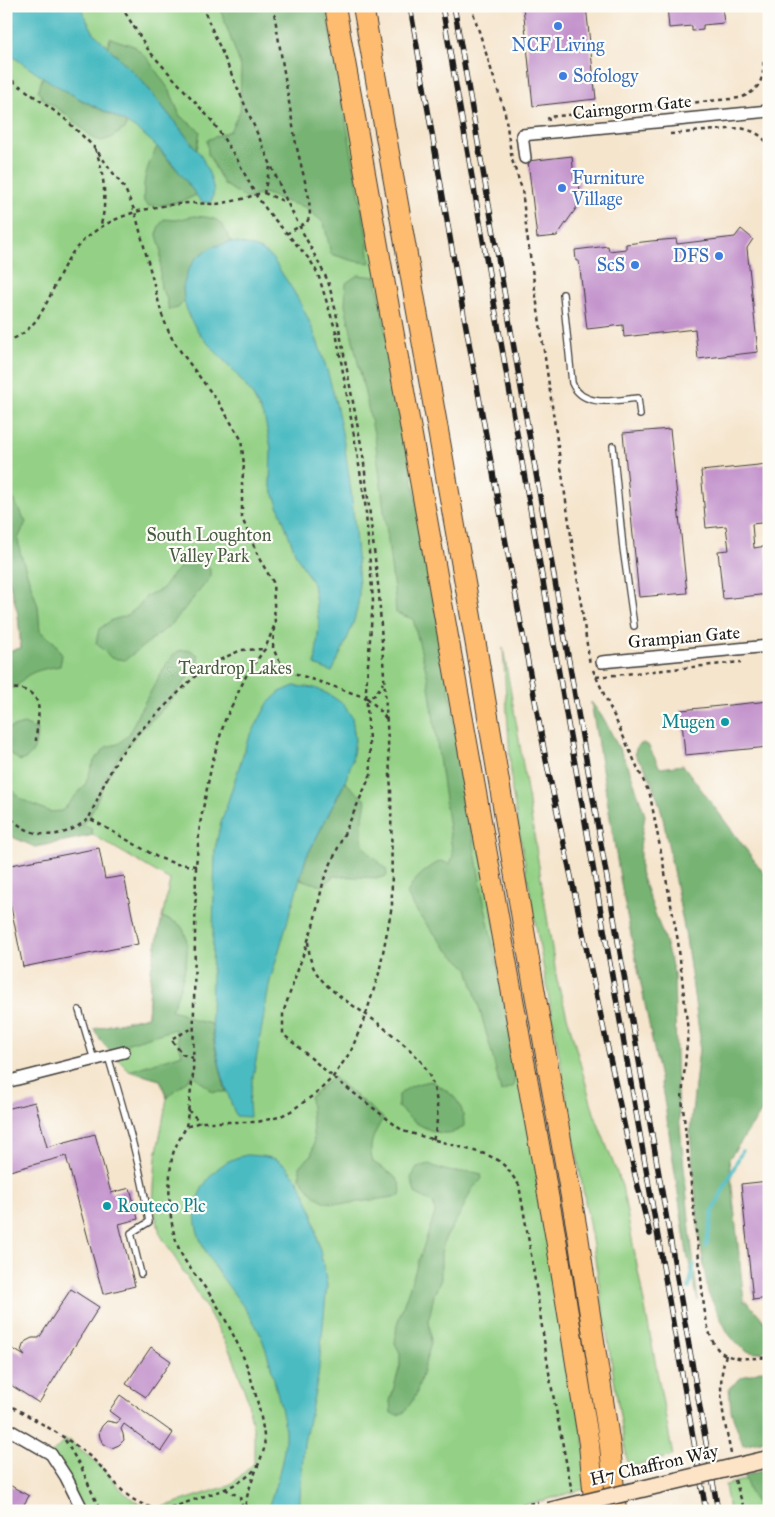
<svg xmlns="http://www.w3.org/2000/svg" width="775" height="1517" font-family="'IM FELL Great Primer',serif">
<rect width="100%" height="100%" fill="#fdfcf7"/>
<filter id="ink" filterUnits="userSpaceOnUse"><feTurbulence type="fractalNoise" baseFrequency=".02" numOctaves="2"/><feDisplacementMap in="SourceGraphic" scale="10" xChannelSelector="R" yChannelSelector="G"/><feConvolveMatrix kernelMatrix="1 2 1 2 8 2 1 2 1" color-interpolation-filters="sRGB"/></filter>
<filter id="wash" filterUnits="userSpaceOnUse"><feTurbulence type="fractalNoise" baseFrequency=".0096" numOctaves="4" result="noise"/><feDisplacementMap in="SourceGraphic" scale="20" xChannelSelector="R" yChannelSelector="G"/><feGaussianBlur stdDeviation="1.12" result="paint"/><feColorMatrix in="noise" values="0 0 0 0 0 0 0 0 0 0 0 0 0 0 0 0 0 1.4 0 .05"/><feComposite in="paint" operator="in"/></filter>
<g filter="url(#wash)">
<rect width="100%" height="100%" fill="#f5e5cd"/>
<path fill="#94d186" stroke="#587651" d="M6 6H335L592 1487 538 1502 491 1511H65L67 1508 82 1509 51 1454 62 1443 66 1442 64 1439 68 1441 70 1440C78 1450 88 1455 97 1463 119 1483 125 1505 160 1508L231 1485 254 1463V1433L247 1398 233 1357 208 1311 160 1234 153 1203 156 1157 167 1098 160 1080 129 1071 101 1041 94 1029 148 1016 151 970 170 880 93 835 35 847 6 834V652L21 648 18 614 6 569Z
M503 648 517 727 557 980 594 1113 622 1186 673 1456 628 1467 593 1246 512 791Z
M769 1473V1511H729L725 1485Z"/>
<path fill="#77b373" stroke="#4a6848" d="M219 6H325L367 237 370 263 354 261 331 254 324 223 305 207 287 202 264 193 247 199 224 184 208 154 207 140 230 131 240 111 241 67Z
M110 38 134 46 147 58 170 91 180 116 200 131 197 150 143 82 108 48Z
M43 76 79 99 126 122V128L111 138 101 141 93 138 63 112 43 99 38 91Z
M157 147 186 180 196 195C183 203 165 205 149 206L144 202C142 179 147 167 157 147Z
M194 216C220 218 220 219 231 242L212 247 183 287 184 301 178 308 169 310 166 296 161 289 160 279 161 249 157 235 158 228 164 219 176 220Z
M358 275 376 277 444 654 462 777 483 897 505 1004 516 1070 513 1087 501 1092 491 1050 468 968 447 949 419 915 407 894C412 880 428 867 441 861L450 864 453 857 428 679 413 619 396 613 395 598 375 438 345 305 346 283Z
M6 486 26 522 18 539 20 552 38 606 40 631 55 643 62 655 60 666C43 669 26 671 17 687L6 689V652L21 648 18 614 6 569Z
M198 559 210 568V578L172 624 125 660 111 658 96 643 99 629 112 620 126 616 137 608 146 596 162 589 173 574 185 563Z
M190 650 198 655V664L166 706 137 734 119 756 105 782 89 818 82 824 91 828 93 835 35 847 6 834V779L9 786 21 799 50 812 62 811 85 785 94 761 106 747 118 744 129 734 139 712 170 658 178 651Z
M591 702 604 719 629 768 645 815 640 846V872L664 938 674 973 677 1094 691 1240 698 1301 687 1254 664 1099 622 890Z
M24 724 37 730C36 744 35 757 20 761L10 753 6 755V729Z
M643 743 648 745 660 768 683 765 769 880V1101L729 1159 744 1302H747C763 1319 770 1323 769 1348L762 1352 755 1353 746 1351 736 1343 728 1333 708 1293 699 1235 690 1132 700 1038 686 938 662 813C657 797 652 780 643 765 640 761 635 758 635 752 636 747 639 745 643 743Z
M345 782 366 801C364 812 359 836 364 846 369 855 379 862 386 869L387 876 379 878 334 876 322 886 300 879 306 858Z
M162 917C167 919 176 922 180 925 197 942 180 992 171 1010L182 1013 194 1020 212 1024 214 1043 226 1092H213L193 1075 167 1098 160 1080 129 1071 182 1054 175 1029 122 1045 124 1052 113 1055 101 1041 94 1029 148 1016 151 970Z
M333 1077 383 1118C375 1133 367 1144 373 1162 385 1170 405 1178 400 1196L345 1204 325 1202 314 1195 300 1178V1165L311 1156 314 1144 310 1097Z
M431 1081C451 1093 464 1100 464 1126 444 1144 413 1124 398 1107V1096C408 1086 417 1083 431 1081Z
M429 1164C438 1168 447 1172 457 1172 466 1172 472 1171 481 1174L482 1179 472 1189 460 1214 445 1239 441 1253V1279L434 1295 429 1319 431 1343 416 1395 405 1412 398 1415 391 1413 390 1401 400 1366V1353L395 1343 397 1324 435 1213 433 1203 415 1193 411 1178 417 1168Z
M769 1368V1434L765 1440 743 1445 731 1411 729 1388 742 1377Z
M768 1469 769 1511H764C752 1502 749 1489 744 1476Z"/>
<path fill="#4cbbc2" stroke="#346c6f" d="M6 6H81L84 15 94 33 143 82 201 155 211 178 214 191 211 203 201 202C180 172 157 140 125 122 110 113 95 107 80 99 55 85 28 69 6 51Z
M231 242C244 244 260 247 270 256 275 261 279 269 283 275 333 344 350 460 356 544 357 560 359 577 359 593 358 621 343 647 332 672L315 665 319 624 313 584 296 555 270 484 271 448 265 420 252 394 233 370 201 336 190 319 184 301 183 287 188 270 196 258 212 247Z
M294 686 315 688 330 695 343 704 352 717 355 740 352 761 345 782 306 858 270 981 252 1083 249 1102 250 1117 236 1116C223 1084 215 1051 211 1016L215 849 220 826 247 742 268 703 280 692Z
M247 1155 261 1156 276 1159 285 1165 296 1178 303 1189 312 1211 327 1285 318 1377 304 1443 299 1511H267C276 1484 286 1458 285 1430 285 1423 282 1414 281 1407 277 1393 274 1378 270 1363 266 1350 261 1333 253 1321 227 1278 169 1229 209 1178 219 1165 231 1158 247 1155Z"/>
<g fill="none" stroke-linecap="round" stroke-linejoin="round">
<path stroke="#4cbbc2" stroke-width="4" d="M706 1246 713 1211 742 1151
M689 1288 694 1265"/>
</g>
<g id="blocks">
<path fill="#c393cc" d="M523 6H586L596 99 533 106Z
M667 6H722L724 23 703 25V30L692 31V26L669 28Z
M572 156 574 179H579L580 195 576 196 577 207 557 236 537 238 528 161Z
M741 229 753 239 747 248 758 352 698 359 695 329 624 337 623 325 587 329 579 261H576L575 250 608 246 609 251 626 249V244L651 241 676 239 677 244 735 237Z
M670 429 687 593 639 597 623 433Z
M768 464 769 522 752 524 754 548 766 546 767 557H769V594L723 599 718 551 729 550 726 526 706 528 701 471Z
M769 701V747L685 755 681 710Z
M766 776H769V794H767Z
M99 848 105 879 124 876 138 944 23 967 6 882V866Z
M35 1102 47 1147 95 1134 111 1193 130 1188 138 1219 119 1224 135 1286 103 1294 66 1156 6 1172V1109Z
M769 1181V1298L753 1300 741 1184Z
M71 1289 99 1307 39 1403 6 1382V1345L25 1356 21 1351 23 1345 26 1341 32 1338H39Z
M151 1347 171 1361 146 1397 126 1384Z
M120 1395 173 1433 161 1451 124 1424 121 1429 123 1434 124 1440 119 1445 112 1448 104 1444 100 1438 99 1432 102 1426 107 1421 117 1423 120 1419 109 1411Z
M6 1483 29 1496 20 1511H6Z"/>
</g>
</g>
<g filter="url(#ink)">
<use href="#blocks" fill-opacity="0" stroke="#3d3a37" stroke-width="1"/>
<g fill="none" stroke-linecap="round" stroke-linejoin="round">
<defs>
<path id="lane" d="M563 294 572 383C583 409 616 400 638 398L640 415
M613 446 623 548 634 626
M79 1010 94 1060
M108 1056C124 1111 141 1165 149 1222L131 1233 141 1274"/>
<path id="street" d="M525 158 522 135 769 111
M602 662 769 646
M6 1082 124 1052
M6 1428 51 1454 66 1477 83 1511"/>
<path id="highway" d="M335 6 556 1239 589 1444 595 1511
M363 6 477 651 527 948 578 1236 610 1446 616 1511"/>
</defs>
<use href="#lane" stroke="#3d3a37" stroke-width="8"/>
<use href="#street" stroke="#3d3a37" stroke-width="14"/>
<use href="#highway" stroke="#3d3a37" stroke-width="22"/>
<path stroke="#3d3a37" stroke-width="2.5" stroke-dasharray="4 4" stroke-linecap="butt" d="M121 6 149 51 213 122 238 161 255 194 269 213 310 260 318 274 336 332 357 453 365 502 373 601 366 690 371 774 324 879 313 926 283 1013V1034L333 1077 403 1131 485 1154 498 1160 507 1168 519 1185 530 1248 550 1379 572 1492
M202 6 287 202 328 281 336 312 363 455 379 593 391 791 392 906 379 973 366 1014 351 1051 333 1077 318 1092 291 1111 279 1117 257 1122H200L186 1127C181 1137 174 1147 172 1158 167 1188 168 1232 184 1259 192 1272 202 1283 211 1296 225 1316 246 1358 252 1382 256 1394 267 1438 264 1449 258 1469 246 1489 245 1511
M273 6 296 144 309 198 310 216 307 222 288 233
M471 6 505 113 512 160 522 189 527 235 590 665
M6 76 64 118 94 147 125 189 135 212 162 315 170 335 181 352 219 403 241 439 244 465 242 483V518L260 560 273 582 275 624 265 649 247 674 225 720 212 763 200 824 196 866 193 1075 186 1127
M6 83H14
M549 121 548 117 740 98C759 91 765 79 763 59L769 58
M670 134 740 128C752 130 764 135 769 147
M95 149C104 169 108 206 100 227
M264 193 286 202
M6 341C46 331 51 281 73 252 100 217 147 206 189 203 198 203 207 204 216 204 224 203 234 201 242 199 250 197 255 194 264 193L270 167
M274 628 273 648 278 659 288 671 367 698 375 695 383 683
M593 670 650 795 678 941 688 1032 682 1098 704 1307C712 1355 719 1362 769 1357
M596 677 741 662
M6 689C19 687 35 690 38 705 40 714 36 731 36 741
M367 698 377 707 388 721
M6 813C30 841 63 841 89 818
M196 866 176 864 157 857 89 818 105 782 119 756 137 734 193 678 211 664 241 650 265 649
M308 942C309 948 309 955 311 961 318 985 346 1000 365 1014 379 1023 414 1051 423 1064 438 1088 441 1114 433 1140
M193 1058 182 1054 171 1039 193 1028
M188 1110 200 1122
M726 1355C715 1388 725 1422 731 1454
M6 1403C35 1420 75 1441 98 1464 117 1482 122 1498 150 1507 168 1512 188 1501 205 1496 223 1490 242 1484 255 1469
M65 1440 82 1469 100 1511
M735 1480 743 1505 747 1511
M225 1489 240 1497 243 1511
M490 1511 538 1502"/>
<use href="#lane" stroke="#fff" stroke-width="5.5"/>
<use href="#street" stroke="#fff" stroke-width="11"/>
<use href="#highway" stroke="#fdbc70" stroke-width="20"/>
<defs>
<path id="rail" d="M410 6 457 278 546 760 635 1175 650 1234
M442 6 706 1511
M454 6 718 1511"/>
</defs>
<use href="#rail" stroke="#1c1c1c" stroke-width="5.5"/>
<use href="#rail" stroke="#fdfcf7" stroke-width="4" stroke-dasharray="11" stroke-linecap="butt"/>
<defs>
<path id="secondary-bridge" d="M549 1511 768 1459"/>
</defs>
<use href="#secondary-bridge" stroke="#3d3a37" stroke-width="19" stroke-linecap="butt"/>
<use href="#secondary-bridge" stroke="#fee4c6" stroke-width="16"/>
</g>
</g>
<g fill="#3f7fe0" stroke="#fdfcf7" stroke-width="2">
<circle cx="558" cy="26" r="5"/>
<circle cx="563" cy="76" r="5"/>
<circle cx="562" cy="188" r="5"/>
<circle cx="719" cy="256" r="5"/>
<circle cx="635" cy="265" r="5"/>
</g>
<g fill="#0f9aa8" stroke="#fdfcf7" stroke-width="2">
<circle cx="725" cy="722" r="5"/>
<circle cx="107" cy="1206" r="5"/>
</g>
<g text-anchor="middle" stroke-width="4.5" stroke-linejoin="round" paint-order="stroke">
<g font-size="18" fill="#366cbe" stroke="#fdfcf7" text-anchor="start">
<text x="558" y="51" text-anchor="middle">NCF Living</text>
<text x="573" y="82">Sofology</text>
<text x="572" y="184">Furniture<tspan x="572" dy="21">Village</tspan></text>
<text x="709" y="262" text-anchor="end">DFS</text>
<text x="625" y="271" text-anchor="end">ScS</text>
</g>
<g font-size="18" fill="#1c1c1c" stroke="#fdfcf7">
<text transform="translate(632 107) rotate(-6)" y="6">Cairngorm Gate</text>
<text transform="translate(684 637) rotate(-5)" y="6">Grampian Gate</text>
<text transform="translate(654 1465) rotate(-13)" y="6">H7 Chaffron Way</text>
</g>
<g font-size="18" fill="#465b41" stroke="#fdfcf7">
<text x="209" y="541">South Loughton<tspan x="209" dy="21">Valley Park</tspan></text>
<text x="235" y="674">Teardrop Lakes</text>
</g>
<g font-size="18" fill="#0d838f" stroke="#fdfcf7" text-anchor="end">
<text x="715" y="728">Mugen</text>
<text x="117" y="1212" text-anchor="start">Routeco Plc</text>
</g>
</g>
<rect width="775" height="1517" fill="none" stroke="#fdfcf7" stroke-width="25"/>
</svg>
